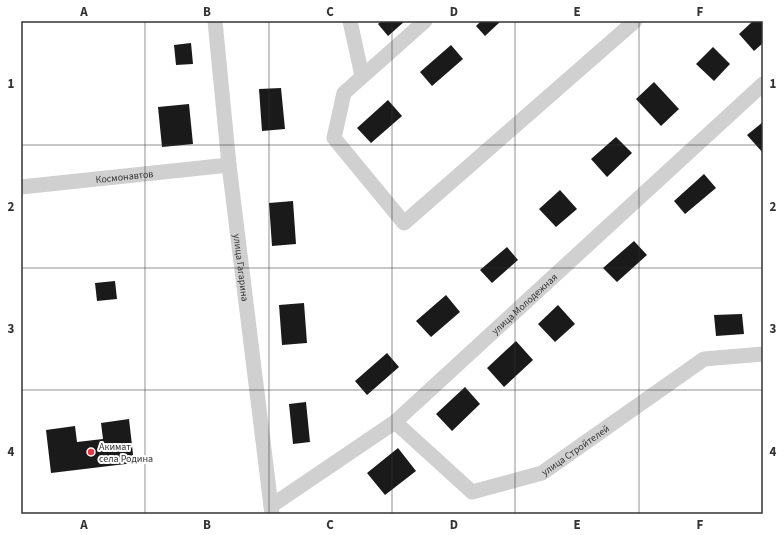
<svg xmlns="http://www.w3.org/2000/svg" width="784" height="535" font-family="'Source Sans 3',sans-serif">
<rect width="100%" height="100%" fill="#fff"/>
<path fill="#1a1a1a" d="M381 21H405L388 36 378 24Z
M481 21H501L485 36 476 26Z
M753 21H763V43L754 51 739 34Z
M191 43 193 64 176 65 174 45Z
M451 45 463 59 432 86 420 72Z
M713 47 730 64 714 81 696 64Z
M654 82 679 109 661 126 636 99Z
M281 88 285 129 262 131 259 89Z
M388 100 402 116 371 143 357 128Z
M189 104 193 144 162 147 158 107Z
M763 122V153L747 135Z
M616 137 632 153 607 177 591 159Z
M704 174 716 188 685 214 674 201Z
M560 190 577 209 556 227 539 209Z
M293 201 296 244 272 246 269 203Z
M634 241 647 255 617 282 603 268Z
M507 247 518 260 492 283 480 270Z
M115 281 117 299 97 301 95 283Z
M446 295 460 312 431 337 416 321Z
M304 303 307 343 282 345 279 305Z
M558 305 575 324 555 342 538 324Z
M742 314 744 334 716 336 714 315Z
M516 341 533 360 504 387 487 368Z
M387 353 399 367 367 395 355 381Z
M465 387 480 404 452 431 436 414Z
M306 402 310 442 293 444 289 404Z
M129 419 134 463 51 473 46 430 75 426 77 442 103 439 101 423Z
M398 448 416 471 385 495 367 473Z"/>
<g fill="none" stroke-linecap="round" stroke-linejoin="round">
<g stroke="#d0d0d0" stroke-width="15">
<path id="s1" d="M215 21 229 165 272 514"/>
<path d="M350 21 362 76"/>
<path d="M425 21 344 93 334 138 404 223 635 21"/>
<path id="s2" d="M21 187 229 165"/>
<path id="s3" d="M395 422 472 492 542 473 704 359 763 354"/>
<path id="s4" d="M271 506 395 422 763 84"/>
</g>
</g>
<path fill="none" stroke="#333" stroke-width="1" stroke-opacity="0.55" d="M145 21V514M269 21V514M392 21V514M515 21V514M639 21V514M21 145H763M21 268H763M21 390H763"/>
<circle fill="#e63946" stroke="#fff" stroke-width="1.5" cx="91" cy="452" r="4"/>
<g text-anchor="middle" stroke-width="4" stroke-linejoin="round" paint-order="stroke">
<g font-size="10" fill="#333" stroke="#fff">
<text dy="4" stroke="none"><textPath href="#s2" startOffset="104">Космонавтов</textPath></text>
<text dy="4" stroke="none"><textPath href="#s1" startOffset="248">улица Гагарина</textPath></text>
<text dy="4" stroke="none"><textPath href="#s4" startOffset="325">улица Молодежная</textPath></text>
<text dy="4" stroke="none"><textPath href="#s3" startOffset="217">улица Стройтелей</textPath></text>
</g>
<g font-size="10" fill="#333" stroke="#fff" text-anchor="start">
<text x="99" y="450">Акимат<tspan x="99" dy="12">села Родина</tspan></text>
</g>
</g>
<rect width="784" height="535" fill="none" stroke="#ffffff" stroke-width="44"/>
<rect x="22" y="22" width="740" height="491" fill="none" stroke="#333" stroke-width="1.5"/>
<g font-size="13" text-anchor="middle" font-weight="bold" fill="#333">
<text x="84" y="16">A</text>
<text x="207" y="16">B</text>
<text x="330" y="16">C</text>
<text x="454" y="16">D</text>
<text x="577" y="16">E</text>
<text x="700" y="16">F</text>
<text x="11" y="88">1</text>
<text x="773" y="88">1</text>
<text x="11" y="211">2</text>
<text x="773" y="211">2</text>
<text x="11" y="333">3</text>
<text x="773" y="333">3</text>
<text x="11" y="456">4</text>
<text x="773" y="456">4</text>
<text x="84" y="529">A</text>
<text x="207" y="529">B</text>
<text x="330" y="529">C</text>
<text x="454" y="529">D</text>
<text x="577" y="529">E</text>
<text x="700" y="529">F</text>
</g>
</svg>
